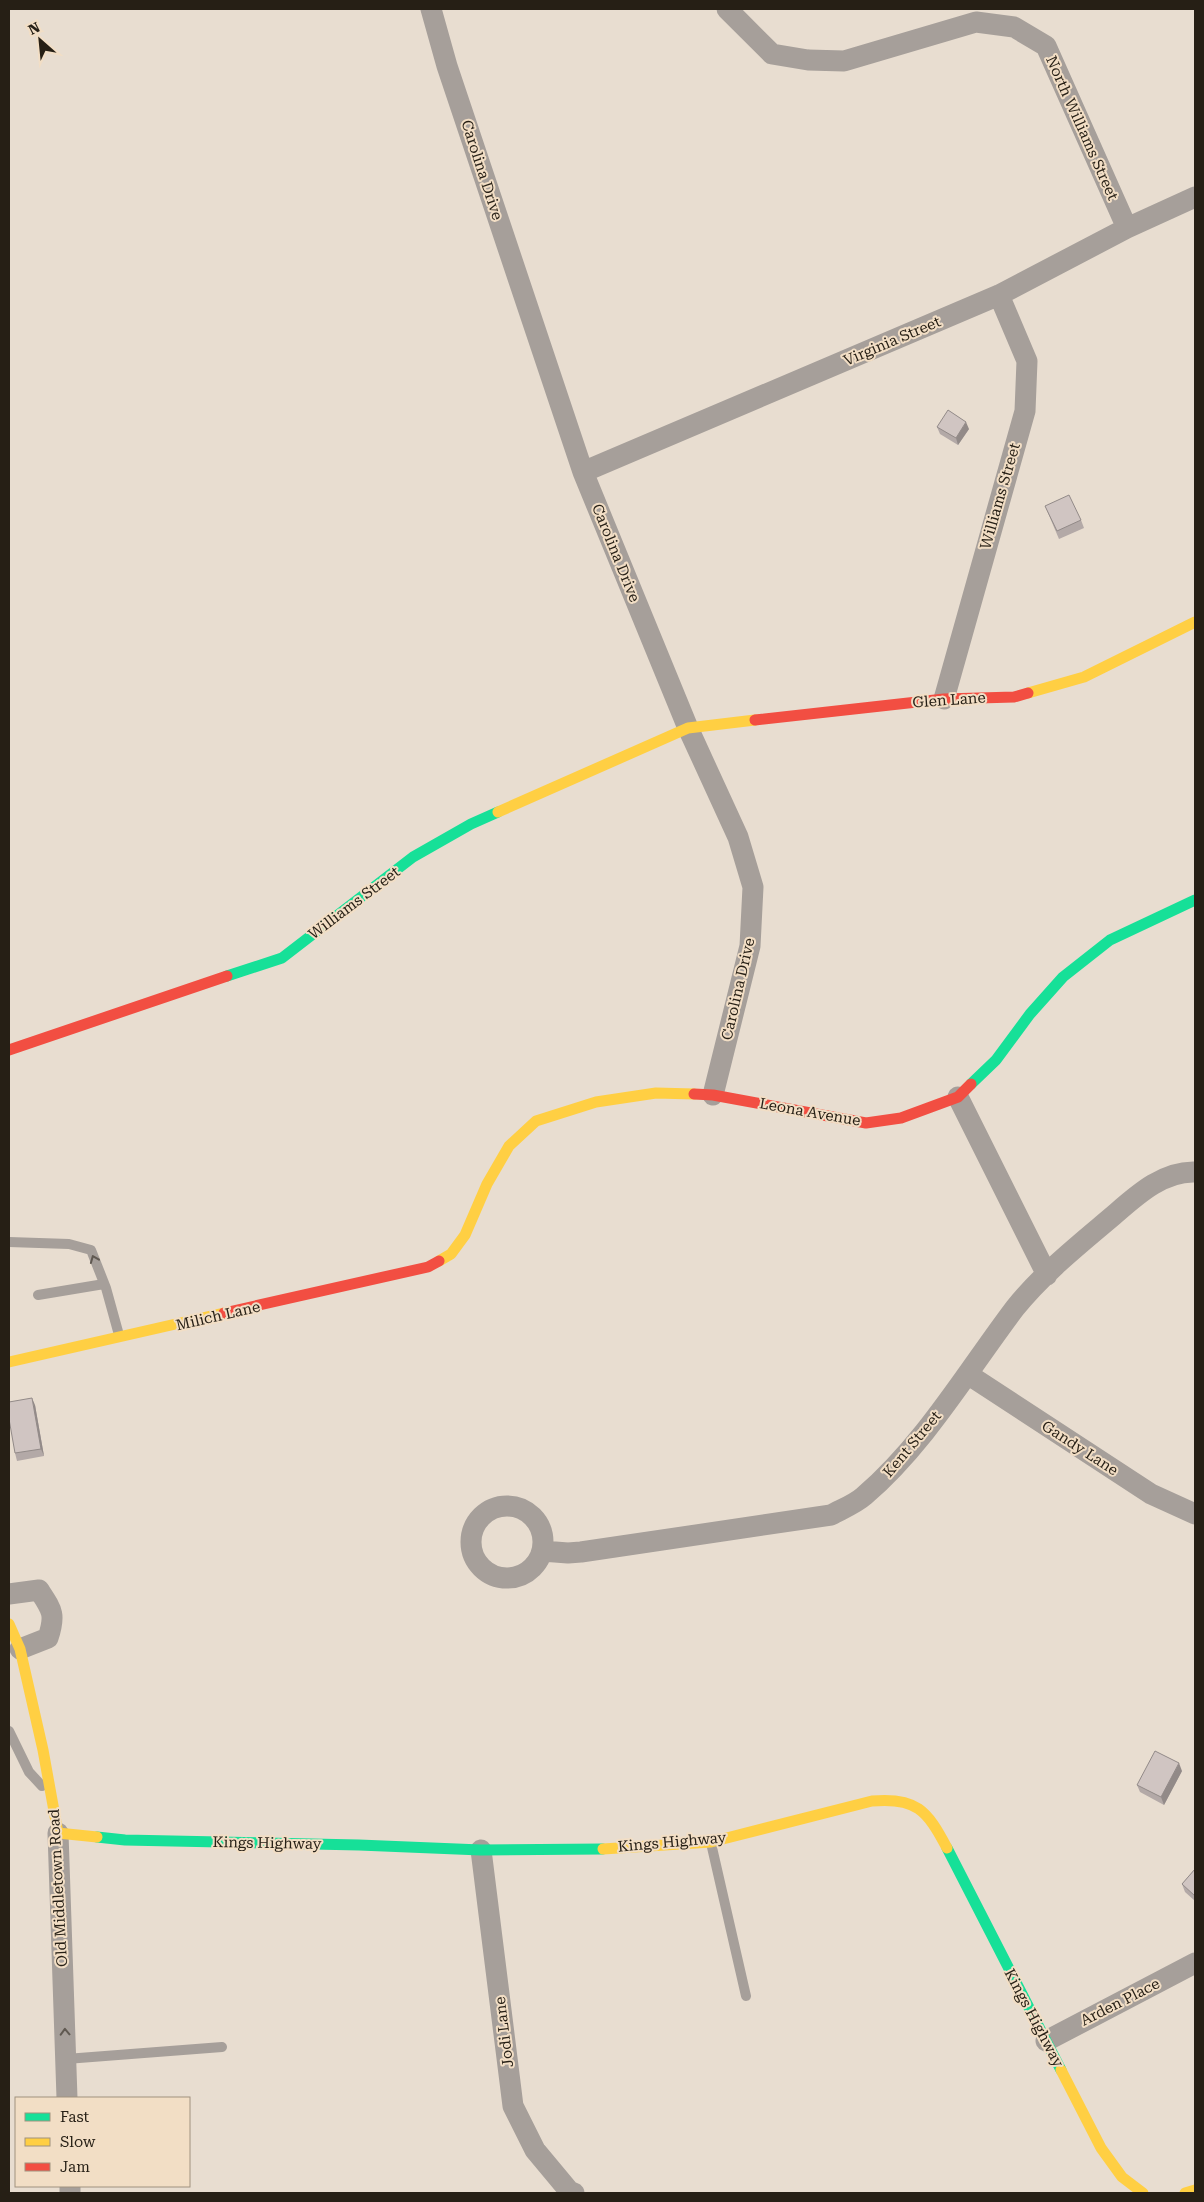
<svg xmlns="http://www.w3.org/2000/svg" width="1204" height="2202" font-family="'Roboto Serif',serif">
<rect width="100%" height="100%" fill="#e8ddd0"/>
<g fill="none" stroke-linecap="round" stroke-linejoin="round">
<path stroke="#a69f9a" stroke-width="10" d="M9 1242 69 1244 91 1250 106 1288 119 1335
M38 1295 104 1284
M9 1731 29 1772 42 1786
M711 1843 746 1996
M66 2059 222 2047"/>
<path stroke="#a69f9a" stroke-width="21" d="M431 9 447 66 583 472 688 728 738 837 753 887 750 946 713 1095
M727 9 772 54 808 60 844 61 976 22 1014 27 1046 46 1127 228
M583 472 999 295 1127 228 1195 197
M944 699 1025 411 1027 361 999 295
M958 1097 1047 1275
M969 1375 1151 1494 1195 1514
M471 1542a36 36 0 1 1 72 0a36 36 0 1 1-72 0Z
M542 1551 568 1553 581 1552 831 1515C842 1509 855 1504 864 1496 924 1445 968 1370 1015 1308 1043 1273 1081 1243 1114 1215 1137 1195 1163 1171 1195 1172
M9 1594 39 1590C52 1610 56 1614 48 1638L20 1649
M58 1833 67 2098
M481 1850 513 2106 535 2150 570 2192 574 2193
M1046 2041 1195 1963
M70 2186V2193"/>
<path stroke="#16e098" stroke-width="11" d="M227 976 282 958 413 857 471 824 498 812
M971 1084 996 1060 1030 1014 1063 977 1110 940 1195 900
M97 1837 125 1840 359 1845 481 1850 603 1849
M947 1848 1061 2070"/>
<path stroke="#ffcf43" stroke-width="11" d="M1028 693 1084 677 1195 622
M498 812 688 728 755 720
M439 1261 451 1254 465 1235 487 1184 509 1146 536 1121 596 1102 656 1093 694 1094
M9 1362 224 1313
M9 1624 20 1649 43 1750 58 1833 97 1837
M603 1849 711 1842 872 1801C916 1797 927 1810 947 1848
M1061 2070 1101 2148 1122 2177 1143 2193
M1185 2193 1195 2190"/>
<path stroke="#f24e42" stroke-width="11" d="M755 720 944 699 1014 697 1028 693
M9 1050 227 976
M694 1094 713 1095 866 1123 901 1118 958 1097 971 1084
M224 1313 428 1267 439 1261"/>
</g>
<path fill="#b3a9a7" d="M937 427 969 429 958 445 940 434Z
M1045 506 1081 520 1084 528 1059 539Z
M35 1405 44 1456 17 1461 15 1453Z
M1182 1771 1164 1805 1140 1792 1137 1785Z
M1195 1869V1901L1185 1892 1182 1884Z"/>
<path fill="#928a88" d="M966 422 969 429 958 445 956 438Z
M32 1398 35 1405 44 1456 41 1449Z
M1179 1763 1182 1771 1164 1805 1161 1797Z"/>
<path fill="#d0c5c2" stroke="#928a88" d="M948 410 966 422 956 438 937 427Z
M1069 495 1081 520 1057 531 1045 506Z
M32 1398 41 1449 15 1453 9 1419V1402Z
M1155 1751 1179 1763 1161 1797 1137 1785Z
M1195 1869V1896L1182 1884Z"/>
<defs><path id="oneway-chevron" d="M-2-3.5L2.5 0L-2 3.5" fill="none" stroke-width="1.6" stroke-linecap="round" stroke-linejoin="round" transform="scale(1.25)"/></defs>
<g stroke="#605951">
<use href="#oneway-chevron" transform="translate(94 1259) rotate(-112)"/>
<use href="#oneway-chevron" transform="translate(65 2032) rotate(-92)"/>
</g>
<g text-anchor="middle" stroke-width="4" stroke-linejoin="round" paint-order="stroke">
<g font-size="15" fill="#261f15" stroke="#f2dec5">
<text transform="translate(1082 128) rotate(66)" y="5">North Williams Street</text>
<text transform="translate(482 170) rotate(72)" y="5">Carolina Drive</text>
<text transform="translate(892 341) rotate(-23)" y="5">Virginia Street</text>
<text transform="translate(1000 496) rotate(-74)" y="5">Williams Street</text>
<text transform="translate(616 553) rotate(68)" y="5">Carolina Drive</text>
<text transform="translate(949 700) rotate(-4)" y="5">Glen Lane</text>
<text transform="translate(354 903) rotate(-37)" y="5">Williams Street</text>
<text transform="translate(738 989) rotate(-77)" y="5">Carolina Drive</text>
<text transform="translate(810 1112) rotate(10)" y="5">Leona Avenue</text>
<text transform="translate(218 1316) rotate(-13)" y="5">Milich Lane</text>
<text transform="translate(912 1444) rotate(-50)" y="5">Kent Street</text>
<text transform="translate(1080 1448) rotate(33)" y="5">Gandy Lane</text>
<text transform="translate(672 1842) rotate(-5)" y="5">Kings Highway</text>
<text transform="translate(267 1843) rotate(1)" y="5">Kings Highway</text>
<text transform="translate(58 1888) rotate(-93)" y="5">Old Middletown Road</text>
<text transform="translate(1120 2002) rotate(-27)" y="5">Arden Place</text>
<text transform="translate(1034 2018) rotate(62)" y="5">Kings Highway</text>
<text transform="translate(504 2032) rotate(-97)" y="5">Jodi Lane</text>
</g>
</g>
<rect width="1204" height="2202" fill="none" stroke="#261f15" stroke-width="20"/>
<rect x="15" y="2097" width="175" height="90" fill="#f2dec5" stroke="#a0927f"/>
<rect x="25" y="2113" width="25" height="8" fill="#16e098" stroke="#a0927f"/>
<text x="60" y="2122" font-size="15" fill="#261f15">Fast</text>
<rect x="25" y="2138" width="25" height="8" fill="#ffcf43" stroke="#a0927f"/>
<text x="60" y="2147" font-size="15" fill="#261f15">Slow</text>
<rect x="25" y="2163" width="25" height="8" fill="#f24e42" stroke="#a0927f"/>
<text x="60" y="2172" font-size="15" fill="#261f15">Jam</text>
<g transform="translate(40 40) rotate(333)" stroke="#f2dec5" stroke-width="4" paint-order="stroke">
<path d="M0-4L9 19L0 12L-9 19Z" fill="#261f15"/>
<text y="-8" font-size="14" font-weight="bold" text-anchor="middle" fill="#261f15">N</text>
</g>
</svg>
